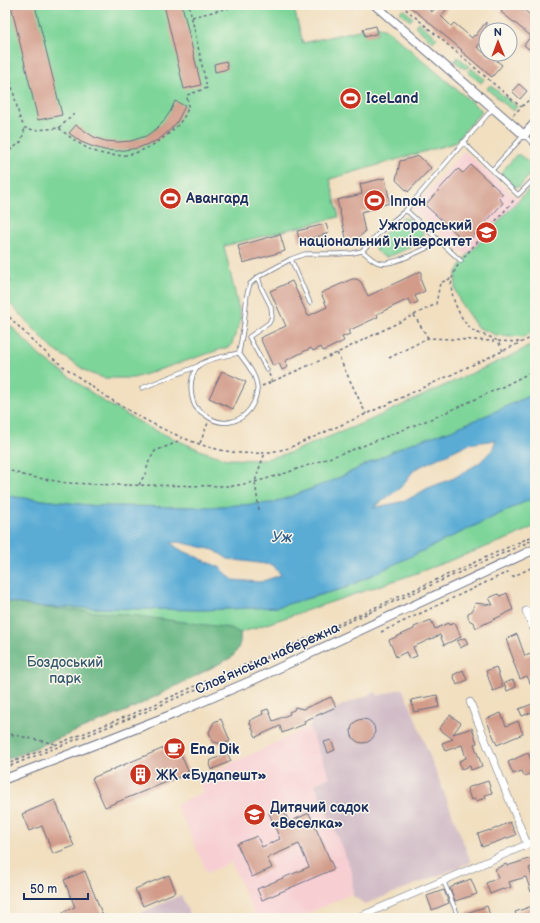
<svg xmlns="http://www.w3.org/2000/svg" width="540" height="923" font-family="'Balsamiq Sans',sans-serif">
<rect width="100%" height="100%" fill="#fbf7ec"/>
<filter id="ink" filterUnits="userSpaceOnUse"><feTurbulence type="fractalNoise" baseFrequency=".025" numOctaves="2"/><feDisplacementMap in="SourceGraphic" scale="8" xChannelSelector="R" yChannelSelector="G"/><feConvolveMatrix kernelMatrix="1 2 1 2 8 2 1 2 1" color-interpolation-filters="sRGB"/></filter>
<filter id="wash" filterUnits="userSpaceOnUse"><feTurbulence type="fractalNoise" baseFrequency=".012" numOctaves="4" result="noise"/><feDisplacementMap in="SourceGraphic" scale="16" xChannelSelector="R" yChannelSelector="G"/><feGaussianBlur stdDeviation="0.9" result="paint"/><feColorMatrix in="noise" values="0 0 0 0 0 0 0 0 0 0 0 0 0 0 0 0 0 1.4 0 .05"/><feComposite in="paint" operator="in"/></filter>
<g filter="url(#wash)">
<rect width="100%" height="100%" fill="#f1dfc0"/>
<path fill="#f7cfd3" d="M464 151 518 199 535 182V331L524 337 496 335 477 327 460 302 455 289 456 274 467 256 412 209Z
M309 727 330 777 315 784 352 872 353 896 351 894 297 918H256L231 862 207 873 186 825 176 805 203 792 198 779Z"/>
<path fill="#d2bdc7" d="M402 688 410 705 471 862 447 872 365 904 353 896 352 872 315 784 330 777 309 727 312 725 309 721 343 705 376 692 378 696Z
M181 895 191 918H128L139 914Z"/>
<path fill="#7ed59a" stroke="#4c827c" d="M5 5H293L303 43 363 29 365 36 378 33 376 26 386 29 482 111 454 143 330 179 339 217 224 246 241 319 231 346 134 378H104L89 373 53 349 5 298Z
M403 9 413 18 410 21 400 12Z
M418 22 437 38 433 42 415 26Z
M458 57 469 66 465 69 455 61Z
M471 68 484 79 481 83 468 72Z
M490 85 517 107 513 111 487 89Z
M516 155H519L521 156 532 165 533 171 520 186 515 187 503 176 501 173Z
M535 182V331L524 337 496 335 477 327 460 302 455 289 456 274 467 256Z
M404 218 410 219C415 223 423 228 423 235 423 239 420 241 418 243 413 246 392 256 387 257 383 257 376 252 375 248 375 245 377 242 379 240 386 231 394 222 404 218Z
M5 320 40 356 106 403 152 429 202 451 227 459 262 460 289 453 368 421 448 384 513 355 535 343V393L492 413 449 431 408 444 332 481 273 503 206 507 97 506 14 497 5 495Z
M535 497V526L510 538 414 574 240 633C240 644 239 648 232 657L131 709 5 760V601L38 607 202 610 277 607 345 588Z"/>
<path fill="#66b682" stroke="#407270" d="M5 601 37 607 121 614 231 628 240 633C241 644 239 648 232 657L131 709 5 760Z"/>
<path fill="#5aacd5" stroke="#3a6e9a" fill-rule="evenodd" d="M535 393V497L345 588 277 607 202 610 37 607 5 601V495L15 497 97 506 206 507 273 503 332 481 408 444 449 431 492 413ZM496 440 492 450 479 463 454 478 428 488 405 501 373 508 400 488 415 469 468 444ZM179 542 214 550 228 559 273 565 281 575 260 582 233 580 221 568 179 549 171 543Z"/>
<g id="blocks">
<path fill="#d29b8a" d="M11 5H35L62 115 38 120Z
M164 5H182L201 85 184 89Z
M408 5H424L432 12 438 5H450L441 16 451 26 454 23 472 38 474 35 475 36 486 22V37L477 47 490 58 494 54H503L497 61 502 65 492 77 461 51 462 50Z
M507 5H518L535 19V54L524 45 531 36 501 12Z
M376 26 378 33 365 37 363 29Z
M226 61 228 69 215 72 214 64Z
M519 84 527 91 520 99 512 91Z
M175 101 185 106 177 122 170 130 158 140 138 148 118 151 104 150 91 146 81 142 69 133 76 125 94 137 105 141 118 142 131 141 146 136 156 129 163 122 170 112Z
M419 156 431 168 408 192 396 180 400 161Z
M471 165 503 194 499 198 503 203 467 243 425 205 458 169 463 173Z
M385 178 390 203 372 208 373 209 361 212 365 232 348 246 337 200 362 194 360 184Z
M326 224 329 233 300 242 297 231Z
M280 234 285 251 243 263 238 246Z
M421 271V281L425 291 415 296 418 302 411 305 409 299 377 314 378 317 348 331 350 334 342 337 344 341 323 351 321 347 313 351 311 348 285 361 288 367 282 370 279 363 273 366 260 338 286 326 270 291 292 281 308 316 327 307 321 293 352 279H357L361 282 368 296Z
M222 371 246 382 233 409 209 398Z
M507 593 513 610 476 628 474 623 469 620 468 617V613L472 611 475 603 493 605 489 598 498 594 500 596Z
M431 620 435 629 448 623 449 625 455 623 461 637 444 645 440 635 413 647 417 656 409 659 406 652 396 657 389 640 414 629V627Z
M517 634 525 656 531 654 535 662V694L527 676 520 679 513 661H514L506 639Z
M465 638 468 644 460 648 457 641Z
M496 667 503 687 493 691 486 671Z
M463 670 467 680 457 685 453 675Z
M513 680 516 687 507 691 504 683Z
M437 695 439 707 414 712 411 700Z
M331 697 336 707 304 721 305 724 282 733 280 726 256 737 249 721 263 714 262 711 268 709 273 721 290 714 289 712 294 710 295 707 303 709Z
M535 703V711L522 716 519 709Z
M501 713 506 726 518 721 523 734 497 745 486 719Z
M450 715 461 723 453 734 472 728 477 743 474 744 482 766 471 770 470 766 461 769 459 761 466 758 462 745 445 751 442 743 453 739 439 729Z
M221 719 230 741 223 744 213 742 209 732 214 722Z
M351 731a12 12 0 1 1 24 0a12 12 0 1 1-24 0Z
M331 740 335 750 328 753 324 742Z
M176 743 189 773 105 807 92 778Z
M227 753 231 761 211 770 209 764 211 763 210 761Z
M528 753 535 768V772L524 776 522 771 513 774 508 762Z
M488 781 492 793 485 795 486 798 476 801 475 799 471 800 467 788Z
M55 800 74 846 53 854 42 826 29 831 22 814Z
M282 807 289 822 309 813 334 869 262 900 257 889 309 867 299 844 267 858 272 868 252 877 237 844 257 836 262 847 280 839 269 813Z
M510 822 516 835 482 847 478 834 490 830V831Z
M535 857V865L529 868 535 885V890L531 892 526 877 509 882 511 887 504 890 503 889 490 894 486 883 498 878 495 869 506 864 507 866Z
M85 871 103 916 99 918H65L63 912 75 907 64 880Z
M169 875 176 892 143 906 135 889Z
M471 879 477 894 455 901 450 888 454 886V885Z
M444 890 449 903 432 910 427 896Z
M535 905V918H517L515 912Z
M487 906 491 918H462L461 915Z"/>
</g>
</g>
<g filter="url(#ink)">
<use href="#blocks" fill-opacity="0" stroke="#666d80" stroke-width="1"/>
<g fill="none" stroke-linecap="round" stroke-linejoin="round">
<defs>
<path id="service" d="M463 142 492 170
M535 146 524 135 492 170 518 195 535 178
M406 210 461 261
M362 251C368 255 373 262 380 263 392 266 422 250 433 245L439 240
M291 259 310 303
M239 353C246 363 256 374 257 387 258 392 255 398 254 402 244 423 222 429 204 414 201 412 197 409 195 406 192 400 191 392 191 386 191 380 194 370 198 366 205 359 229 355 239 353L244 324 247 294 250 284 258 277
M267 370 249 337 269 323 272 317 271 307 261 287 258 277 291 259 305 254H339L353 253 362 251 380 232 406 210 493 108
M142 388 198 366
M443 880 459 918"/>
<path id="minor" d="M526 611 535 632
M470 702 527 844
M357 918 535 841"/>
<path id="tertiary" d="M375 5 524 135 535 123
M5 779 78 751 176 713 253 680 535 549"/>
</defs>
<use href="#service" stroke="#666d80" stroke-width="5"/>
<use href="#minor" stroke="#666d80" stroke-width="8"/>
<use href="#tertiary" stroke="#666d80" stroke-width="10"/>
<path stroke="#666d80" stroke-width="1.5" stroke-dasharray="3 3" stroke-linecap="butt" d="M401 5 521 107
M192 17 241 5
M5 58 20 119 25 128 34 130 59 128C71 138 87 151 104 154 113 156 122 156 131 154 150 150 184 127 188 107 188 103 187 98 187 95L207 88 189 5
M513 115 535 94
M59 128 74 114
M5 154 21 142 25 128
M464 257 514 200
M458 265C456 269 453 274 452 279 448 293 461 323 474 331 481 335 490 336 496 340 499 342 501 347 503 351
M5 268 9 285
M5 313C18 325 30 339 44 351 53 359 63 366 73 373 102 395 131 413 163 429 185 439 208 449 232 452 252 455 270 453 289 448L366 414 535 336
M414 315 428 338
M498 341 520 342
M337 353 366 414
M389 358 428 338 494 341
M269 374 272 382
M262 386 337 353 436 304 440 283 452 278
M200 443 208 423
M5 469 26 476 67 483 116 485 233 486 255 482 286 473 360 447 438 416 502 387 535 370
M139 485 146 472 149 461 155 451 173 444 182 438
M259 510 255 482 260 466 265 453
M512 577 535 566
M381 632 510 571
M5 733 56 744
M5 765 142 710 220 675 270 655 535 535
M5 768 145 712 535 539"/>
<use href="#service" stroke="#fff" stroke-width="3.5"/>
<use href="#minor" stroke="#fff" stroke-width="7"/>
<use href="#tertiary" stroke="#fff" stroke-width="8"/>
</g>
</g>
<defs>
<symbol id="stadium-disc" viewBox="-11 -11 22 22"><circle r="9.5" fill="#c8321e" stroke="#fbf7ec"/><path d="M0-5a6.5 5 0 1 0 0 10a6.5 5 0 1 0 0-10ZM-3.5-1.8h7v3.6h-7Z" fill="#fff"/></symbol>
<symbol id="university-disc" viewBox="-11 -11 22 22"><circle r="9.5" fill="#c8321e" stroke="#fbf7ec"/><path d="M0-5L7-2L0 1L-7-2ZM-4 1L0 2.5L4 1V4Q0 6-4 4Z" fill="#fff"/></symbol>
<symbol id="cafe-disc" viewBox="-11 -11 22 22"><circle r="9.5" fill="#c8321e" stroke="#fbf7ec"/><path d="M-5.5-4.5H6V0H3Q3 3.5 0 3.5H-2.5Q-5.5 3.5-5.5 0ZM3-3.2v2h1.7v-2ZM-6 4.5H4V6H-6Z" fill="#fff"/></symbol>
<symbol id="building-disc" viewBox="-11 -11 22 22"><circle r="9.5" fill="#c8321e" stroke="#fbf7ec"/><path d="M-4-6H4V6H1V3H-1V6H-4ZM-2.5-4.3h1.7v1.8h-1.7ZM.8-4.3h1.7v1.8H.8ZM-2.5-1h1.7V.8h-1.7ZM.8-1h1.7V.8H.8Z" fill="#fff"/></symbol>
<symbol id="school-disc" viewBox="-11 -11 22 22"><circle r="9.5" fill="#c8321e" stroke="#fbf7ec"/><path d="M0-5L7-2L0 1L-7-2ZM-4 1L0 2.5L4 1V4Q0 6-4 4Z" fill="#fff"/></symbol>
</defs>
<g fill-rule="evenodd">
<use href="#stadium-disc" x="338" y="86" width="25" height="25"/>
<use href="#stadium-disc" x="158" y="186" width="25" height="25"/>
<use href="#stadium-disc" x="362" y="188" width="25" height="25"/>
<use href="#university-disc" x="474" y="220" width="25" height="25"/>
<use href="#cafe-disc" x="162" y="736" width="25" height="25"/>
<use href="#building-disc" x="128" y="762" width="25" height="25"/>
<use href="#school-disc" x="242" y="802" width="25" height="25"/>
</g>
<g text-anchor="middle" stroke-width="3" stroke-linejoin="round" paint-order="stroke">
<g font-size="14" font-weight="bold" fill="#1b2f5e" stroke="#fbf7ec" text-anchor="start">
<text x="366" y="103">IceLand</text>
<text x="186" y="203">Авангард</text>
<text x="390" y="206">Іппон</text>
<text x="472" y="230" text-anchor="end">Ужгородський<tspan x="472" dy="16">національний університет</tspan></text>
<text x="190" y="754">Ena Dik</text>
<text x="156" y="780">ЖК «Будапешт»</text>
<text x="270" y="812">Дитячий садок<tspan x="270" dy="16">«Веселка»</tspan></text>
</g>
<g font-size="14" fill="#1b2f5e" stroke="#fbf7ec">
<text transform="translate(267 658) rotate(-24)" y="5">Словʼянська набережна</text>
</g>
<g font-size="14" fill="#34586d" stroke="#fbf7ec">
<text x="65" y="667">Боздоський<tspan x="65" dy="16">парк</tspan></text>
</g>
<g font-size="15" font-style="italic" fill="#315b88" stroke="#fbf7ec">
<text transform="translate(282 537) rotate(1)" y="5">Уж</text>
</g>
</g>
<rect width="540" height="923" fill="none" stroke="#fbf7ec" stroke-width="20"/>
<g transform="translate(498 42) rotate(359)"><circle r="19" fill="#fbf7ec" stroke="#a1a7b3"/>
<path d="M0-3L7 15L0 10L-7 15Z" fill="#c8321e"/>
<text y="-6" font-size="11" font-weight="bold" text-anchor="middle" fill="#1b2f5e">N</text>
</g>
<path d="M24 893v6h64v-6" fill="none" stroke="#1b2f5e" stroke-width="2"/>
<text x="30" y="893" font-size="12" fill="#1b2f5e" stroke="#fbf7ec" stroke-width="3" paint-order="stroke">50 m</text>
</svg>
